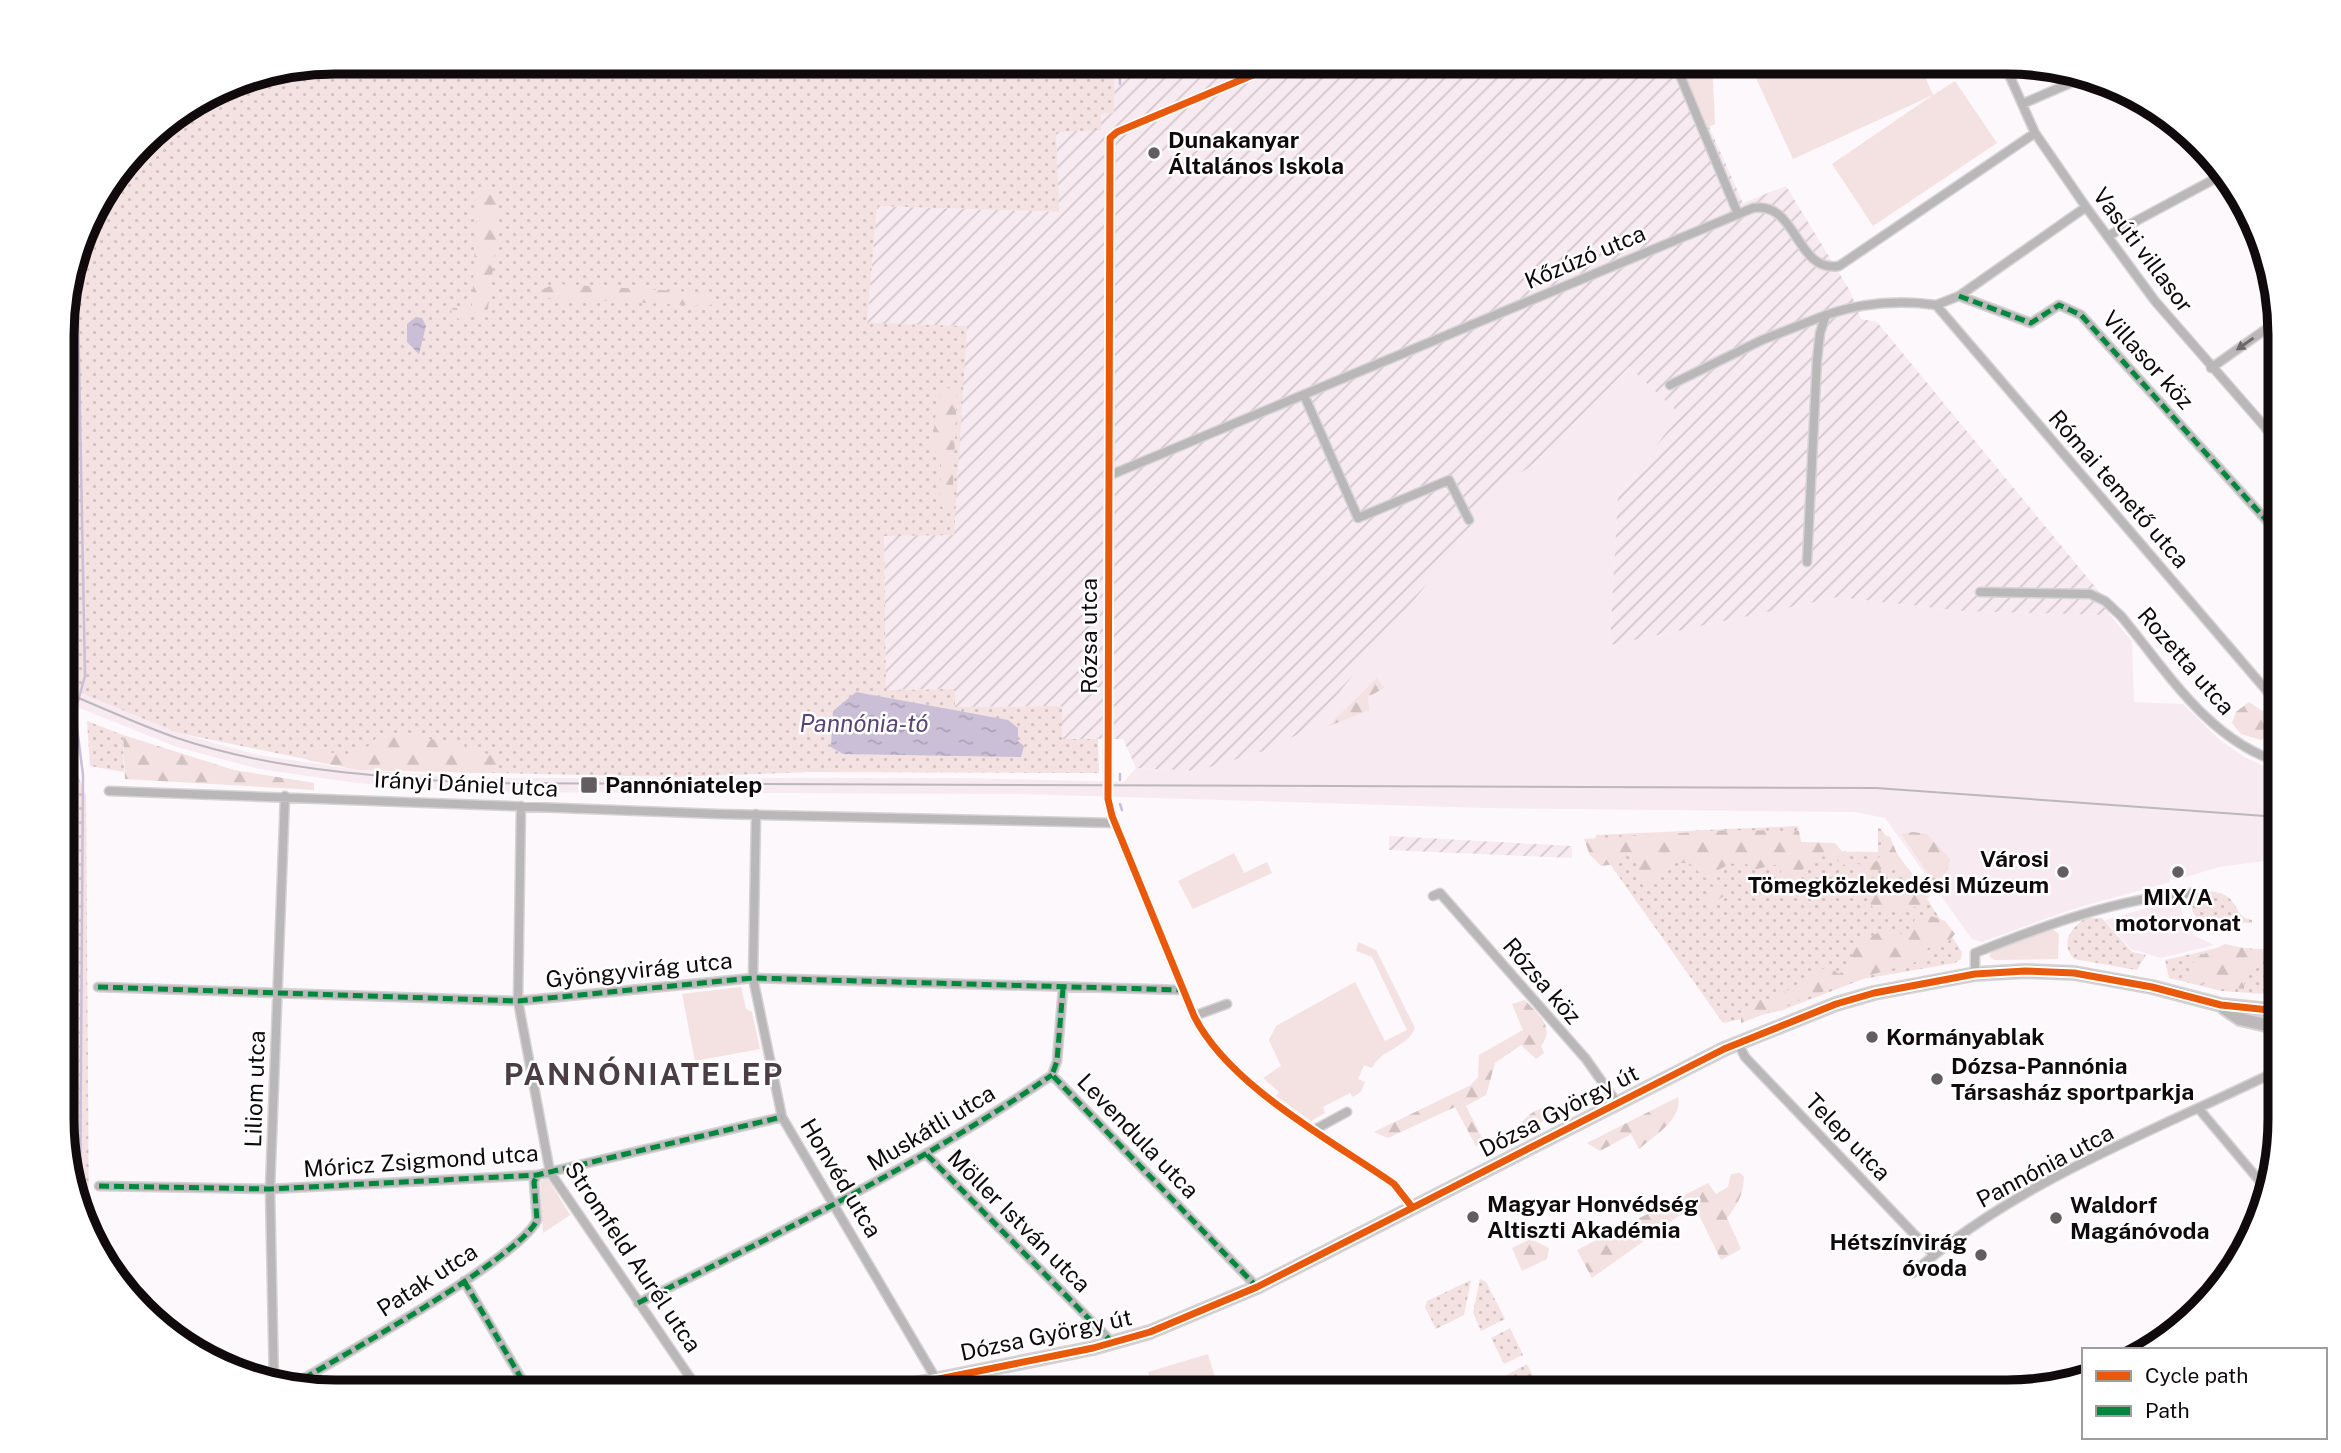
<svg xmlns="http://www.w3.org/2000/svg" width="2341" height="1453" font-family="'Public Sans',sans-serif">
<defs>
<pattern id="industrial-furrows" width="10" height="10" patternUnits="userSpaceOnUse" patternTransform="scale(1.75)"><rect width="10" height="10" fill="#f7eaf1"/><path d="M-1 1l2-2M0 10L10 0M9 11l2-2" fill="none" stroke="#d3c7cd"/></pattern>
<pattern id="grass-dots" width="8" height="8" patternUnits="userSpaceOnUse" patternTransform="scale(1.75)"><rect width="8" height="8" fill="#f4e1e1"/><path d="M2 2h.1M6 6h.1" fill="none" stroke="#d0c0c0" stroke-width="1.8" stroke-linecap="round"/></pattern>
<pattern id="forest-firs" width="22" height="20" patternUnits="userSpaceOnUse" patternTransform="scale(1.75)"><rect width="22" height="20" fill="#f4e1e1"/><path d="M5 1l3.5 6h-7zM16 11l3.5 6h-7z" fill="#d0c0c0"/></pattern>
<pattern id="water-ripples" width="26" height="14" patternUnits="userSpaceOnUse" patternTransform="scale(1.75)"><rect width="26" height="14" fill="#cabfd7"/><path d="M2 4q2-2 4 0t4 0M15 11q2-2 4 0t4 0" fill="none" stroke="#aca3b7"/></pattern>
</defs>
<rect width="100%" height="100%" fill="#fdf8fb"/>
<path fill="#f7eaf1" d="M1629 367 1680 414 1618 496 1610 645 1838 597 1963 611 2110 615 2132 641 2134 702 2183 704 2220 740 2246 758 2279 773V859L2219 867 2176 880 2170 878V882L2070 910 1982 942 1972 939 1885 818 1855 812 1485 808 1022 794 472 792 357 783 259 769 177 747 64 702V686L178 733 258 755 359 770 472 778H961L1124 782 1136 768 1197 771 1267 750 1308 729 1345 695 1340 690 1469 532 1473 513 1500 484 1534 465Z
M2178 899 2186 926 2195 936 2214 945 2161 958 2131 949 2105 920Z"/>
<path fill="url(#industrial-furrows)" d="M1115 61H1680L1743 203 1786 186 1850 291 1861 319 1877 322 2101 594 2110 615 1963 611 1838 597 1610 645 1618 496 1680 414 1629 367 1534 465 1500 484 1474 513 1469 532 1341 690 1346 695 1308 729 1267 750 1197 771 1136 768 1123 739H1062L1061 706 955 707 954 689 886 690 884 536 966 326 867 324 877 206 1058 212 1056 132 1100 114 1114 113Z
M1389 836 1572 846V858L1389 850Z"/>
<path fill="url(#grass-dots)" d="M335 61H1115L1114 113 1101 114V130L1056 132 1059 212 877 206 867 323 967 326 954 535 884 536 886 690 955 689V707L1062 706V739H1098L1099 773 812 772 674 777 359 770 178 733 64 686V299L90 213 154 129 230 82Z
M87 721 123 735 124 772 90 766Z
M64 741 86 796 89 1221 64 1154Z
M1798 826 1801 851 1878 852V828L1881 829 1962 952 1961 959 1955 963 1863 979 1783 1010 1723 1023 1595 843 1596 835Z
M2202 891C2245 891 2228 916 2252 920V923L2224 922 2223 928C2205 925 2191 920 2191 901Z
M2086 918H2102L2132 952 2146 955 2137 970 2074 959C2059 943 2072 927 2086 918Z
M2222 947 2279 950V995L2222 991 2169 978 2165 960Z
M1480 1279 1486 1282 1505 1319 1481 1331 1473 1313Z
M1471 1280 1464 1315 1436 1329 1425 1307 1427 1301Z
M1510 1328 1523 1355 1504 1364 1491 1338Z
M1527 1364 1540 1391H1510L1503 1377Z
M1039 1376 1053 1392H986L985 1387Z"/>
<path fill="url(#forest-firs)" d="M486 190 495 195 499 218 488 309 484 314 460 320 451 312 453 308 472 307 477 200Z
M555 284 710 293 718 302 708 306 545 298 541 290Z
M948 388 957 390 952 508H943L940 505 941 465 932 444 938 397Z
M1377 678 1384 688 1368 697 1369 710 1327 727Z
M2249 702 2262 711 2267 709 2275 712 2271 734 2261 740 2241 734 2232 723 2236 712Z
M123 735 234 770 314 783V790L125 779Z
M409 736 451 742 505 760 484 773 359 770 307 760 309 748C335 753 357 762 376 738Z
M1733 830 1799 831 1801 842 1835 843 1848 859 1861 865 1875 862 1881 855V834L1890 837 1898 856 1930 896 1918 907 1874 910 1867 897 1873 885 1898 898 1908 895 1909 888 1896 869H1882L1863 876 1833 858 1814 855 1788 888 1782 883 1780 864 1756 869 1744 863 1729 864 1713 873 1726 895 1710 905V891L1714 886 1689 863H1668L1644 887 1637 877 1640 858 1627 852 1615 864 1601 866 1590 855 1584 839Z
M1913 832 1927 834 1950 859 1947 872 1934 882 1901 834Z
M1931 916 1945 921 1955 934 1947 943 1928 948 1923 960 1856 979 1741 1023V1015L1757 1000 1773 999 1828 966 1839 974 1852 965 1854 946 1883 930 1907 935 1915 919Z
M2225 944 2268 953 2264 961 2245 971 2244 989 2194 983 2189 970 2196 958Z
M1525 1000C1537 1014 1556 1026 1541 1046L1544 1053 1536 1059 1521 1045 1495 1063 1486 1095 1466 1106 1484 1142 1476 1146 1455 1107 1388 1138 1374 1132 1471 1085 1478 1077 1479 1055 1523 1030 1512 1004Z
M1678 1097C1683 1119 1654 1136 1639 1149L1631 1134 1600 1151 1587 1143Z
M1551 1105 1559 1113 1515 1135C1522 1117 1533 1110 1551 1105Z
M1740 1173 1744 1177C1743 1195 1738 1204 1727 1218L1741 1249 1721 1260 1694 1205 1592 1278 1577 1250 1708 1183 1716 1194 1728 1187 1731 1174Z
M1531 1239 1549 1248 1547 1259 1522 1271 1512 1248Z"/>
<path fill="#f4e1e1" d="M1697 61H1712L1715 124 1706 128 1681 69Z
M1769 61H1918L1933 95 1955 81 1997 143 1873 226 1832 164 1933 95 1793 159 1752 69Z
M1234 853 1244 873 1267 862 1272 873 1193 909 1178 881Z
M2052 929 2059 934 2058 959 1994 960 1989 956 1993 951Z
M1358 942 1376 950 1415 1028C1406 1049 1382 1048 1372 1068L1364 1065 1358 1079 1365 1082 1361 1092 1353 1097 1350 1093 1323 1107 1325 1113 1311 1121 1276 1096 1279 1092 1263 1078 1281 1066 1269 1040 1276 1026 1355 982 1385 1041 1407 1030 1372 957 1356 951Z
M741 987 746 1009 752 1012 760 1049 695 1061 682 994Z
M544 1179H548L570 1215 543 1233 540 1182Z
M1208 1354 1217 1384 1195 1391H1154L1148 1372Z"/>
<path fill="url(#water-ripples)" d="M416 317 422 318 426 326 419 354 407 342V324Z
M856 692 1008 720 1018 728V741L1024 746 1021 757 843 754 831 747 833 711Z"/>
<g fill="none" stroke-linecap="round" stroke-linejoin="round">
<path stroke="#cabfd7" stroke-width="2.5" d="M1119 61 1120 84
M77 256 85 676 75 712 83 775 80 1199
M1120 780V774
M1120 804 1122 810"/>
<defs>
<path id="minor" d="M1286 61 1117 132 1110 138 1108 799 1112 816 1194 1016C1229 1086 1331 1140 1394 1184L1412 1207
M1674 61 1738 214
M2003 61 2035 133 2086 207 2155 301 2279 443
M2022 104 2089 75
M2108 236 2222 175
M1959 296 2031 323 2059 305 2081 315 2268 522 2279 529
M1936 305 2273 698
M1936 305 1959 296 2086 207
M2211 368 2279 320
M1670 385 1762 340 1826 315
M1304 395 1358 518 1449 480 1469 520
M2266 429 2279 419
M1108 476 1753 208C1798 201 1795 273 1839 266L2035 133
M1807 562 1817 360 1820 333 1826 315C1861 303 1900 300 1936 305
M1980 592 2090 594 2105 601 2121 616C2166 670 2208 740 2279 762
M109 791 719 814 1115 823
M521 806 518 1001 550 1172 700 1392
M756 814 753 978 782 1117 936 1379
M1433 896 1440 893 1586 1059 1617 1103
M1975 974V953C2043 926 2118 898 2192 893
M98 987 518 1001 753 978 1183 990
M1063 988 1057 1061 1052 1075 1257 1287
M1194 1016 1227 1004
M1738 1043 1745 1057 1934 1255
M2199 1109 2268 1191
M1314 1130 1347 1112
M927 1155 1113 1343
M99 1186 270 1189 537 1175 782 1117
M1913 1273C2016 1181 2157 1130 2279 1070
M464 1281 521 1378 519 1384 506 1392
M638 1303C780 1233 921 1164 1052 1075
M274 1384 270 1189 285 796
M291 1386C336 1359 520 1258 537 1220L534 1182 537 1175"/>
<path id="primary" d="M2224 1008 2240 1019 2279 1028
M874 1392 1093 1348 1150 1332 1257 1287 1724 1049 1836 1004 1874 993 1975 974 2025 971 2074 973 2152 987 2221 1005 2279 1011"/>
</defs>
<use href="#minor" stroke="#d6d3d5" stroke-width="11"/>
<use href="#primary" stroke="#d6d3d5" stroke-width="16"/>
<use href="#minor" stroke="#b9b7b7" stroke-width="8"/>
<use href="#primary" stroke="#bcb8ba" stroke-width="12"/>
<path stroke="#bcb7ba" stroke-width="2" d="M64 692C101 707 139 725 177 738 272 770 373 776 472 783L1876 788 2279 817"/>
<path stroke="#00873e" stroke-width="5" stroke-dasharray="10 5" stroke-linecap="butt" d="M1959 296 2031 323 2059 305 2081 315 2268 522 2279 529
M98 987 518 1001 753 978 1183 990
M1063 988 1057 1061 1052 1075 1257 1287
M927 1155 1113 1343
M99 1186 270 1189 537 1175 782 1117
M464 1281 521 1378 519 1384 506 1392
M638 1303C780 1233 921 1164 1052 1075
M291 1386C336 1359 520 1258 537 1220L534 1182 537 1175"/>
<defs>
<path id="cycleway" d="M1286 61 1117 132 1110 138 1108 799 1112 816 1194 1016C1229 1086 1331 1140 1394 1184L1412 1207
M874 1392 1093 1348 1150 1332 1257 1287 1724 1049 1836 1004 1874 993 1975 974 2025 971 2074 973 2152 987 2221 1005 2279 1011"/>
</defs>
<use href="#cycleway" stroke="#fff" stroke-width="11"/>
<use href="#cycleway" stroke="#e8590c" stroke-width="7"/>
</g>
<defs><path id="oneway-solid" d="M-6-.8H1V-3.2L6.5 0L1 3.2V.8H-6Z" transform="scale(1.75)"/></defs>
<use fill="#6d696a" href="#oneway-solid" transform="translate(2245 344) rotate(145)"/>
<g fill="#635d60" stroke="#fff" stroke-width="2.5">
<circle cx="1154" cy="153" r="7"/>
<rect x="580" y="776" width="18" height="18" rx="3.5"/>
<circle cx="2063" cy="872" r="7"/>
<circle cx="2178" cy="872" r="7"/>
<circle cx="1872" cy="1037" r="7"/>
<circle cx="1937" cy="1079" r="7"/>
<circle cx="1473" cy="1217" r="7"/>
<circle cx="2056" cy="1218" r="7"/>
<circle cx="1981" cy="1255" r="7"/>
</g>
<g text-anchor="middle" stroke-width="5" stroke-linejoin="round" paint-order="stroke">
<g font-size="23" font-weight="bold" fill="#100a0d" stroke="#fff" text-anchor="start">
<text x="1168" y="148">Dunakanyar<tspan x="1168" dy="26">Általános Iskola</tspan></text>
<text x="605" y="793">Pannóniatelep</text>
<text x="2049" y="867" text-anchor="end">Városi<tspan x="2049" dy="26">Tömegközlekedési Múzeum</tspan></text>
<text x="2178" y="905" text-anchor="middle">MIX/A<tspan x="2178" dy="26">motorvonat</tspan></text>
<text x="1886" y="1045">Kormányablak</text>
<text x="1951" y="1074">Dózsa-Pannónia<tspan x="1951" dy="26">Társasház sportparkja</tspan></text>
<text x="1487" y="1212">Magyar Honvédség<tspan x="1487" dy="26">Altiszti Akadémia</tspan></text>
<text x="2070" y="1213">Waldorf<tspan x="2070" dy="26">Magánóvoda</tspan></text>
<text x="1967" y="1250" text-anchor="end">Hétszínvirág<tspan x="1967" dy="26">óvoda</tspan></text>
</g>
<g font-size="23" fill="#100a0d" stroke="#fff">
<text transform="translate(2143 250) rotate(53)" y="8">Vasúti villasor</text>
<text transform="translate(1585 257) rotate(-23)" y="8">Kőzúzó utca</text>
<text transform="translate(2148 360) rotate(48)" y="8">Villasor köz</text>
<text transform="translate(2119 489) rotate(49)" y="8">Római temető utca</text>
<text transform="translate(1089 636) rotate(-90)" y="8">Rózsa utca</text>
<text transform="translate(2186 661) rotate(49)" y="8">Rozetta utca</text>
<text transform="translate(466 784) rotate(3)" y="8">Irányi Dániel utca</text>
<text transform="translate(639 970) rotate(-6)" y="8">Gyöngyvirág utca</text>
<text transform="translate(1542 981) rotate(49)" y="8">Rózsa köz</text>
<text transform="translate(255 1089) rotate(-88)" y="8">Liliom utca</text>
<text transform="translate(1559 1111) rotate(-27)" y="8">Dózsa György út</text>
<text transform="translate(931 1128) rotate(-31)" y="8">Muskátli utca</text>
<text transform="translate(1138 1136) rotate(46)" y="8">Levendula utca</text>
<text transform="translate(1848 1137) rotate(46)" y="8">Telep utca</text>
<text transform="translate(421 1161) rotate(-4)" y="8">Móricz Zsigmond utca</text>
<text transform="translate(2045 1166) rotate(-28)" y="8">Pannónia utca</text>
<text transform="translate(841 1178) rotate(59)" y="8">Honvéd utca</text>
<text transform="translate(1019 1221) rotate(45)" y="8">Möller István utca</text>
<text transform="translate(633 1257) rotate(56)" y="8">Stromfeld Aurél utca</text>
<text transform="translate(427 1280) rotate(-33)" y="8">Patak utca</text>
<text transform="translate(1046 1335) rotate(-12)" y="8">Dózsa György út</text>
</g>
<g font-size="24" font-style="italic" fill="#594573" stroke="#fff">
<text x="864" y="732">Pannónia-tó</text>
</g>
<g font-size="30" font-weight="bold" letter-spacing="2" fill="#4b3d44" stroke="#fff">
<text x="644" y="1085">PANNÓNIATELEP</text>
</g>
</g>
<path d="M0 0H2341V1453H0ZM335 74H2007A261 261 0 0 1 2268 335V1119A261 261 0 0 1 2007 1380H335A261 261 0 0 1 74 1119V335A261 261 0 0 1 335 74Z" fill="#fff" fill-rule="evenodd"/>
<path fill="none" stroke="#100a0d" stroke-width="9" d="M335 74H2007A261 261 0 0 1 2268 335V1119A261 261 0 0 1 2007 1380H335A261 261 0 0 1 74 1119V335A261 261 0 0 1 335 74Z"/>
<rect x="2082" y="1348" width="245" height="91" fill="#ffffff" stroke="#9f9d9e" stroke-width="2"/>
<rect x="2096" y="1371" width="35" height="10" fill="#e8590c" stroke="#9f9d9e" stroke-width="2"/>
<text x="2145" y="1383" font-size="21" fill="#100a0d">Cycle path</text>
<rect x="2096" y="1406" width="35" height="10" fill="#00873e" stroke="#9f9d9e" stroke-width="2"/>
<text x="2145" y="1418" font-size="21" fill="#100a0d">Path</text>
</svg>
